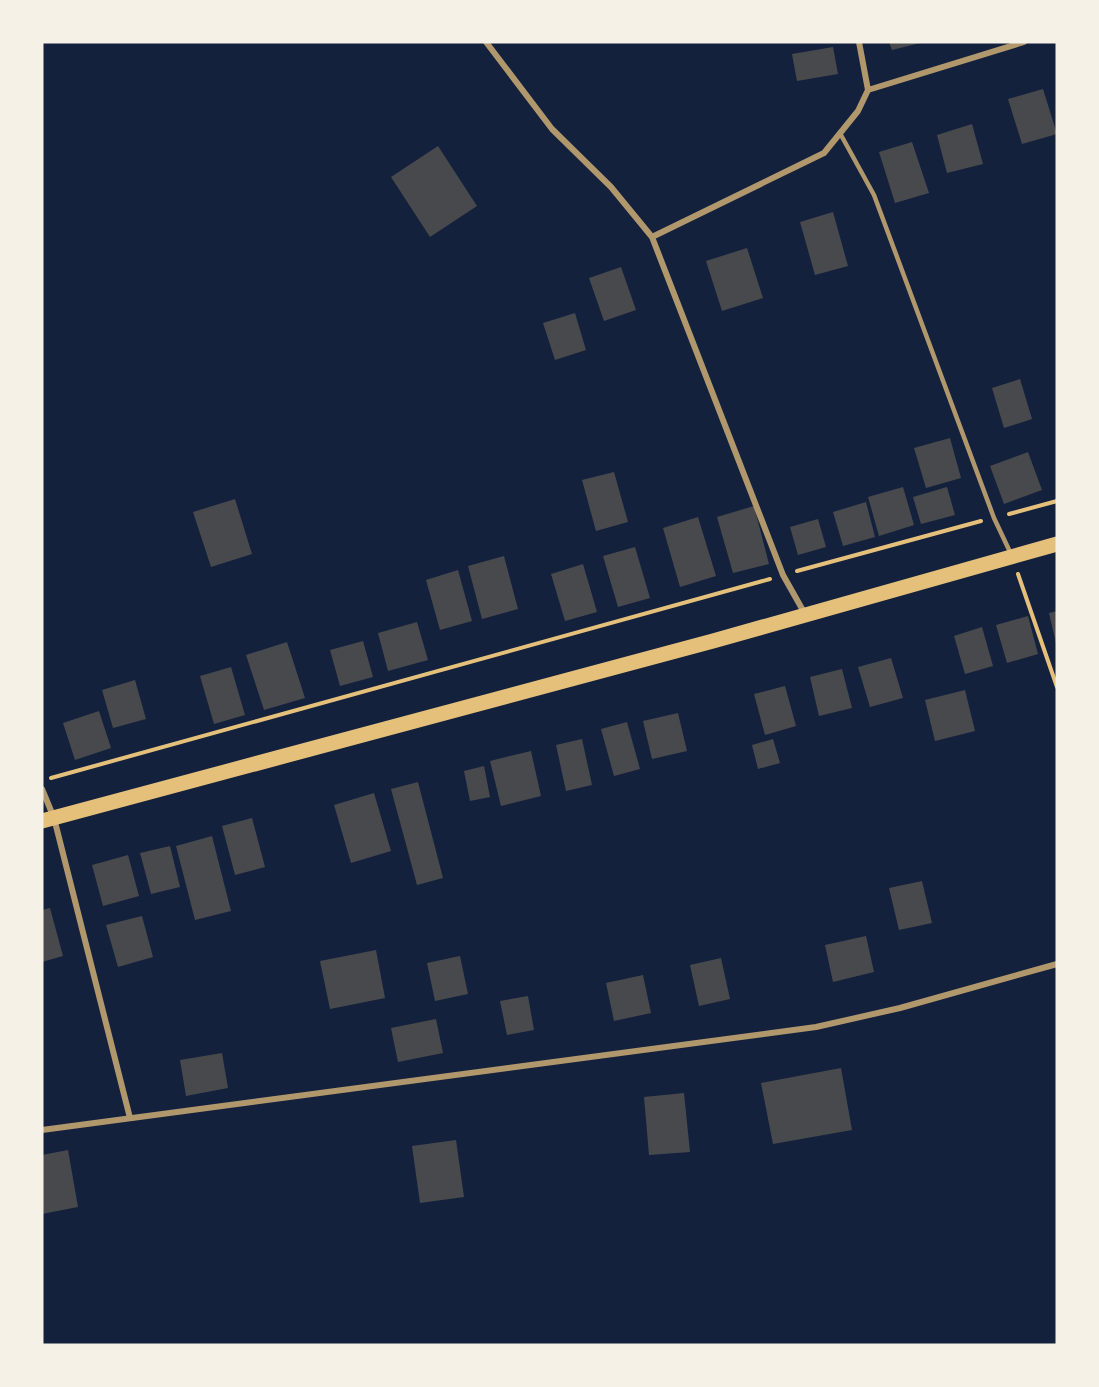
<svg xmlns="http://www.w3.org/2000/svg" width="1099" height="1387" font-family="'Alegreya Sans',sans-serif">
<rect width="100%" height="100%" fill="#14213d"/>
<path fill="#48494c" d="M889 42H920V43L892 50Z
M833 47 838 74 797 81 792 54Z
M1043 89 1057 134 1022 144 1008 99Z
M972 124 983 164 947 173 937 135Z
M912 142 929 193 895 203 879 152Z
M438 146 477 206 430 237 391 177Z
M833 212 848 266 815 275 800 222Z
M747 248 763 298 722 311 706 261Z
M621 267 636 310 604 321 589 278Z
M575 313 586 350 555 360 543 323Z
M1020 379 1032 419 1004 428 992 388Z
M950 438 961 478 926 488 914 448Z
M1028 452 1042 490 1004 504 990 466Z
M614 472 628 522 596 531 582 480Z
M903 487 914 525 879 536 868 497Z
M947 487 955 515 921 524 913 497Z
M235 499 252 554 211 567 193 512Z
M866 502 875 537 843 546 833 512Z
M754 506 769 564 733 573 717 517Z
M698 517 716 576 680 587 663 528Z
M818 519 826 547 798 555 790 527Z
M635 547 650 598 618 607 603 556Z
M504 556 518 609 482 619 468 566Z
M583 564 597 612 565 621 551 574Z
M458 570 472 621 440 630 426 580Z
M1057 611V643H1056L1049 613Z
M1028 616 1038 654 1007 663 996 625Z
M417 622 428 660 388 671 378 633Z
M982 627 993 666 965 674 954 636Z
M363 641 373 677 340 686 330 650Z
M287 642 305 698 264 710 246 655Z
M891 658 903 698 870 707 858 667Z
M231 667 245 715 214 724 200 676Z
M842 669 852 708 819 716 810 677Z
M135 680 146 719 113 728 102 690Z
M785 686 796 726 765 735 754 694Z
M965 690 975 731 935 741 925 700Z
M99 711 111 748 75 760 63 723Z
M678 713 687 751 652 759 643 721Z
M627 722 640 769 614 776 601 729Z
M582 739 592 785 566 791 556 745Z
M773 739 780 763 758 769 752 745Z
M531 751 541 796 501 806 490 761Z
M484 766 490 797 470 801 464 771Z
M418 782 443 878 417 885 391 789Z
M374 793 391 851 351 863 334 805Z
M252 818 265 867 235 875 222 826Z
M212 836 231 911 195 920 176 846Z
M170 846 180 887 151 894 140 853Z
M128 855 139 896 103 906 92 865Z
M922 881 932 923 899 930 889 888Z
M50 908 63 956 42 962V910Z
M142 916 153 957 118 967 106 925Z
M866 936 874 972 833 982 825 945Z
M376 950 385 998 330 1009 320 961Z
M460 956 468 994 435 1001 427 963Z
M721 958 730 999 699 1006 690 965Z
M643 975 651 1013 614 1021 606 983Z
M528 996 534 1030 507 1035 500 1001Z
M436 1019 443 1053 398 1062 391 1028Z
M222 1053 228 1088 186 1096 180 1060Z
M841 1068 852 1130 773 1144 761 1083Z
M684 1093 690 1152 649 1155 644 1097Z
M456 1140 464 1197 420 1203 412 1146Z
M68 1150 78 1207 42 1214V1155Z"/>
<g fill="none" stroke-linecap="round" stroke-linejoin="round">
<path stroke="#e5c07b" stroke-width="4" d="M1009 514 1057 501
M797 571 981 521
M1018 574 1057 687
M51 778 770 579"/>
<path stroke="#b1986c" stroke-width="4.5" d="M841 135 874 195 994 518 1011 554"/>
<path stroke="#b1986c" stroke-width="6" d="M486 42 552 129 611 187 652 237
M859 42 868 90 1024 42
M805 614 783 575 652 237 824 153 858 111 868 90
M42 789 54 818 130 1118
M42 1130 816 1027 900 1008 1057 964"/>
<path stroke="#e5c07b" stroke-width="15" d="M42 821 713 641 1057 544"/>
</g>
<rect width="1099" height="1387" fill="none" stroke="#f6f1e7" stroke-width="87"/>
</svg>
